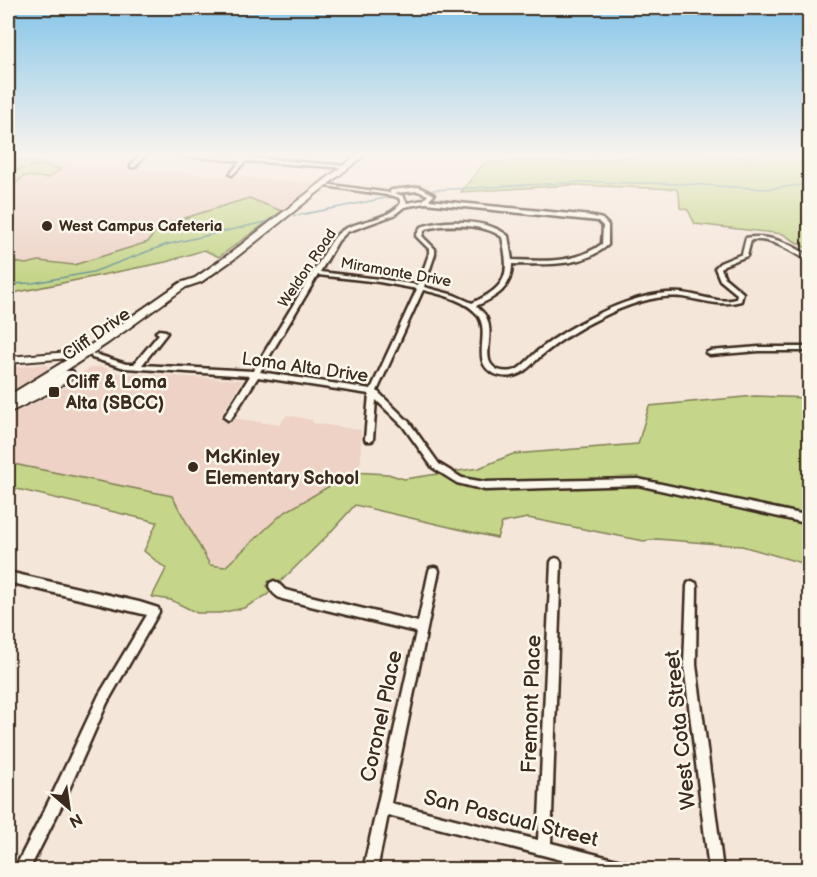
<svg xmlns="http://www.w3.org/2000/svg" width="817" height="877" font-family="'Balsamiq Sans',sans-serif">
<rect width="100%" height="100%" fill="#f5e6da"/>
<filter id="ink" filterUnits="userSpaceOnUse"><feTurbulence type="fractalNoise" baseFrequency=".0167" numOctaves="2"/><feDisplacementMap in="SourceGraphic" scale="12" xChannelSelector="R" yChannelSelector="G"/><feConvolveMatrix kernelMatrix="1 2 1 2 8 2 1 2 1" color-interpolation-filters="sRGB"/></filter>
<g filter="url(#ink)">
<path fill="#edd2c5" d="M8 159 318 183 282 211 249 198 148 242 74 265 39 261 26 264 8 261Z
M45 364 48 366V370L8 393V368Z
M94 367H103L119 373 243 380 220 416 279 425 287 415 312 420 313 423 361 430V462L353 472 282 514 225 567 210 566 172 496 8 463V416L58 392 88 369Z"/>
<path fill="#c5d589" stroke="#808054" stroke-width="1.5" d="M655 154H702L746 158 745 154H809V250L783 234 695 224 688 210 680 208 679 194 676 189 573 185 461 192 485 162H578Z
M8 159 41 162 29 167 43 165 61 169 48 178 24 176 8 190V173L24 168 8 172Z
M249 198 282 211 219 257 204 250 166 262 8 294V261L26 264 39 261 74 265 148 242 159 226Z
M755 396 809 398V565L742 546 657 539 644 541 528 518 502 523 497 538 355 505 327 536 267 595 244 608 220 613H197L171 600 152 597 166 569 144 551 157 522 8 487V463L172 496 210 565 225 567 282 514 353 472 388 474 404 479 479 468 513 454 638 444 649 406Z"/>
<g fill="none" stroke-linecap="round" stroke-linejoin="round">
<path stroke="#6d9699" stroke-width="1.5" d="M433 190 582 182 688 184 766 189 810 184
M403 195 423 192
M294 216 391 197
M8 284 33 283 93 272 165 245 270 221"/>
<defs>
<path id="street" d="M141 154H146L135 167H131V165Z
M164 154C225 154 286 161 347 166L349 167 347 168 246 161 232 175 230 174 241 161Z
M324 184 390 193V191L392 190 419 187 433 194 434 195 429 200 591 216 602 219 608 225V245C582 268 545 264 512 264 512 289 496 297 476 306 480 310 485 313 487 319 493 334 486 348 489 360 490 364 494 368 498 370 504 372 510 372 516 370 525 365 532 355 540 349 557 336 575 325 594 316 620 303 653 291 682 293 700 295 718 304 736 299L737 294 720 280 715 268 720 263 742 254 746 238C768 234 792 244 810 257V262C791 251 773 238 751 240L747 256 724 265 721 268 725 278 743 293 741 301C721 307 703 300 683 297 655 294 624 306 600 318 581 327 562 339 546 352 537 358 530 368 521 373 513 377 504 378 495 374 470 364 490 335 479 317 470 301 440 294 423 290L377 391 409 422 439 464 462 478 485 482 638 479 810 516V524L638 485 485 490 457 483 433 468 403 426 376 400 373 439 372 441H366L365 439 369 394 258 377 231 419 228 420 224 417 250 376 125 368 92 358 91 356 92 354H95L126 364H134L159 334 156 332 159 330 166 331 167 333 142 365 253 371 327 249C332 241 336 234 343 230 362 219 387 221 401 203L399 198 394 196 326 186 324 185ZM418 191 428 195 423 200 407 203 403 196 394 193ZM425 203 598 221 603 226 602 244C575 264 544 261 512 260L508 236C488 219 445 219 421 227L416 236 429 249V254L418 285 379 279 320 272 338 241 347 232 394 215 404 207ZM441 226C461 225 485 225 502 237 510 275 508 286 472 303L454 295 424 287 435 254V249L422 236 425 229ZM318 275 379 282 417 289 371 389 260 372Z
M759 347H810V351H759L710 355 706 353 710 351Z
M556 558 559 559 561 562 551 843 629 863 634 865 636 870H600L388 815 377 870H363L416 632 282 599C276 597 271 591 269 586L270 583 274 581 278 583 285 590 418 622 429 571 430 568 434 567 438 568 439 571 391 803 538 840 551 562 553 559Z
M8 572 139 602 158 608 159 612 107 703 63 803 29 870H14L53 793 99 695 147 615 8 582Z
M692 581 696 583 697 586 696 665 723 870H709L684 665 687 586 688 583Z"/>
<path id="secondary" d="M358 154H366L234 259 201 282 186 287 108 343 36 390 65 371H73L74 374 73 377 51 392 8 413V396L70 358 8 363V357L82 351 180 283 195 278 228 255Z"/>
</defs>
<use href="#street" stroke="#3b2a1e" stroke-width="5"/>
<use href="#secondary" stroke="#3b2a1e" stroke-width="4"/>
<use href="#street" fill="#fbf7ec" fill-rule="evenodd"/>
<use href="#secondary" fill="#fbf7ec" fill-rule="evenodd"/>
</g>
</g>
<linearGradient id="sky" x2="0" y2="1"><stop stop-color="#84c5e9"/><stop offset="0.56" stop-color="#faf4ee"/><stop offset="1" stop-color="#faf4ee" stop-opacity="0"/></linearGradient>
<rect width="817" height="277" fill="url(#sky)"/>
<g fill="#3b2a1e" stroke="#fbf7ec" stroke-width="2">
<circle cx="47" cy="226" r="6"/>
<rect x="48" y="386" width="12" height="12" rx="3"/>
<circle cx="193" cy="467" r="6"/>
</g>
<g text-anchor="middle" stroke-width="5" stroke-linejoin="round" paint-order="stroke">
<g font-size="15" font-weight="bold" fill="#3b2a1e" stroke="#fbf7ec" text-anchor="start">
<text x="59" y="231">West Campus Cafeteria</text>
</g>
<g font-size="15" fill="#3b2a1e" stroke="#fbf7ec">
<text transform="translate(307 268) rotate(-56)" y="5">Weldon Road</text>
<text transform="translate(396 272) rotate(10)" y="5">Miramonte Drive</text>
</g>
<g font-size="18" fill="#3b2a1e" stroke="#fbf7ec">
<text transform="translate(96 334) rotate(-35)" y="6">Cliff Drive</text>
<text transform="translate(305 367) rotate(8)" y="6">Loma Alta Drive</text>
</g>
<g font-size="18" font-weight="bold" fill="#3b2a1e" stroke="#fbf7ec" text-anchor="start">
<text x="66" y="388">Cliff &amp; Loma<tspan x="66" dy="21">Alta (SBCC)</tspan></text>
<text x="205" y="463">McKinley<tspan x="205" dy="21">Elementary School</tspan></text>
</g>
<g font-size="21" fill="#3b2a1e" stroke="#fbf7ec">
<text transform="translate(531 704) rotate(-88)" y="7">Fremont Place</text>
<text transform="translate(381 716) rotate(-78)" y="7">Coronel Place</text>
<text transform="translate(680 730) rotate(-96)" y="7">West Cota Street</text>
<text transform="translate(511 818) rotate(14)" y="7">San Pascual Street</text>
</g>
</g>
<rect width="817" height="877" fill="none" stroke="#fbf7ec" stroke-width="30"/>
<rect x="15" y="15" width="787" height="847" fill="none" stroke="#3b2a1e" stroke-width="2" filter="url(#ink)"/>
<g transform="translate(69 808) rotate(151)" stroke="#fbf7ec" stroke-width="4.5" paint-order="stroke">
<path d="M0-4.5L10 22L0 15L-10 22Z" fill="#3b2a1e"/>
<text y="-9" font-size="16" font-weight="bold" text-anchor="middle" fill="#3b2a1e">N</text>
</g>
</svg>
